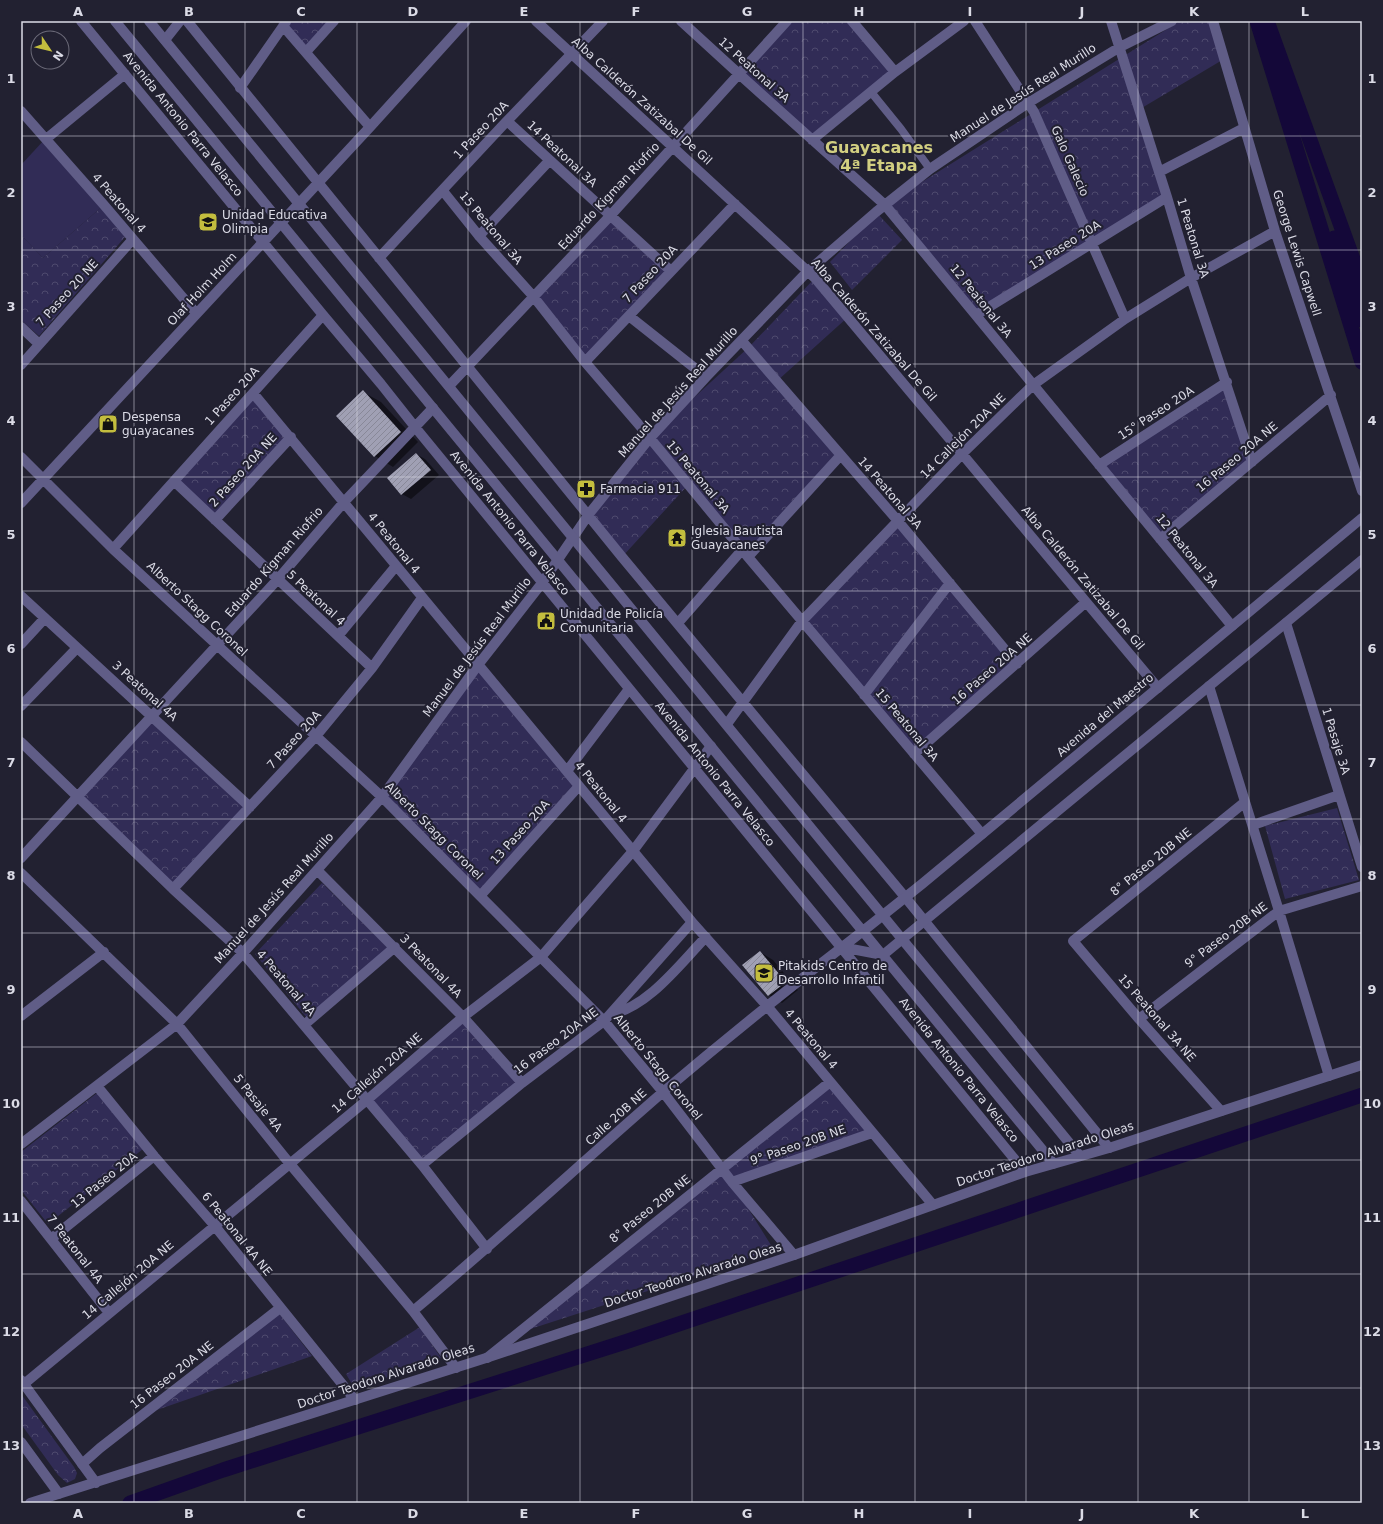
<svg xmlns="http://www.w3.org/2000/svg" width="1383" height="1524" font-family="'DejaVu Sans',sans-serif">
<defs>
<pattern id="forest-crowns" width="20" height="18" patternUnits="userSpaceOnUse"><rect width="20" height="18" fill="#312c56"/><path d="M2 6a3 3 0 1 1 6 0M12 15a3 3 0 1 1 6 0" fill="none" stroke="#4e4a6e"/></pattern>
<pattern id="building-hatch" width="6" height="6" patternUnits="userSpaceOnUse"><rect width="6" height="6" fill="#a0a0b4"/><path d="M-1 1l2-2M0 6l6-6M5 7l2-2" fill="none" stroke="#888898"/></pattern>
</defs>
<rect width="100%" height="100%" fill="#222131"/>
<path fill="#312c56" d="M45 139 104 205 43 258 21 235V165Z"/>
<path fill="url(#forest-crowns)" d="M286 21H334L306 52Z
M787 21H852L895 72 812 140 739 75Z
M1180 21H1213L1224 59 1140 109 1167 197 976 315 885 205Z
M104 205 125 237 39 336 21 320V235L43 258Z
M877 213 902 240 852 290 830 262Z
M610 216 671 271 585 362 533 296Z
M815 278 848 317 777 381 840 456 748 557 688 485 622 557 589 514 649 439 749 347Z
M1227 382 1252 462 1160 539 1099 465Z
M253 393 291 437 215 520 174 481Z
M896 523 1016 664 914 754 803 621Z
M478 665 579 786 481 895 382 797Z
M152 716 250 807 173 889 78 797Z
M1337 808 1359 880 1285 899 1265 826Z
M322 883 390 950 311 1023 255 954Z
M463 1017 522 1083 422 1165 367 1100Z
M829 1082 872 1133 733 1181 726 1173 774 1250 518 1333Z
M97 1093 143 1149 48 1224 21 1190V1152Z
M278 1312 312 1356 154 1411Z
M420 1327 441 1358 355 1389 346 1374Z
M21 1394 74 1467 77 1473 75 1479 67 1483 58 1475 21 1424Z"/>
<path fill="#0007" d="M363 392 381 402 418 442 393 467 375 456Z
M416 454 425 459 439 475 411 499 402 494Z
M760 952 773 960 798 990 782 1003 769 995 744 965Z"/>
<g fill="none" stroke-linecap="round" stroke-linejoin="round">
<path stroke="#140839" stroke-width="15" d="M1257 21 1362 362
M1267 21 1362 284
M1334 238 1354 293 1362 320
M130 1503 223 1470 625 1342 1362 1095"/>
</g>
<path fill="url(#building-hatch)" d="M363 390 401 432 374 457 336 416Z
M416 453 431 470 401 495 387 478Z
M760 951 786 982 768 996 742 965Z"/>
<g fill="none" stroke-linecap="round" stroke-linejoin="round">
<path stroke="#605d87" stroke-width="8" d="M871 92 901 129 930 169"/>
<path stroke="#605d87" stroke-width="10" d="M81 21 323 315 381 384 415 427 1025 1172
M187 21 622 557 905 897 1109 1148
M536 21 815 278 1158 688
M681 21 739 74 885 205 1232 626
M852 21 895 72
M975 21 1034 112 1125 319
M1111 21 1167 197 1191 278 1252 462
M1213 21 1275 231 1362 491
M283 26 370 127
M165 40 180 21
M306 52 334 21
M240 88 286 22
M21 111 104 205 196 313
M507 121 671 271
M46 139 125 74
M812 140 895 72 964 21
M1159 172 1244 128
M443 191 479 236 533 296 585 362 640 426 748 557 982 834
M479 236 549 161
M379 258 507 121 603 21
M976 315 1167 197
M629 316 706 377
M21 327 39 344
M742 341 898 521 1017 664
M585 362 735 204
M21 365 133 239
M449 386 610 216 787 21
M253 393 633 851 692 922 767 1006 933 1205
M21 457 113 549 382 797 604 1021 663 1092 732 1182 794 1255
M1099 465 1227 382
M174 481 372 668
M21 503 370 127 466 21
M215 520 291 437
M1160 539 1331 395
M113 549 323 315
M748 557 840 456
M21 596 250 807
M678 623 742 550
M1286 623 1362 867
M338 636 396 566
M21 644 45 618
M1209 686 1279 911 1329 1076
M864 695 950 583
M21 706 77 648
M727 724 802 621 962 454 1033 385 1125 319 1191 278 1275 231
M21 742 173 889 243 953 422 1165 487 1249
M914 754 1086 602
M567 771 629 689
M1253 825 1339 795
M21 858 278 579 344 502 433 408
M317 870 463 1017 522 1083
M21 873 177 1024 290 1164 413 1311 456 1368
M173 889 316 736 372 668 422 598
M481 895 579 786
M841 947 883 955
M610 1015C649 1006 679 965 706 937
M21 1016 104 952
M1139 1019 1279 911 1362 886
M304 1025 395 947
M97 1086 154 1156 214 1225 355 1400
M1221 1111 1139 1019 1073 941 1245 802
M21 1144 177 1024 243 953 382 797 478 665 542 583 589 514 649 439 706 377 808 271 876 212 930 169 1028 103 1120 47 1172 21
M422 1165 522 1083 604 1021 692 922
M732 1182 872 1133
M21 1201 109 1313
M51 1239 154 1156
M413 1311C498 1240 579 1165 663 1092 728 1037 795 983 863 931
M487 1358 830 1082
M24 1384 367 1100 463 1017 541 957 633 851 711 746
M82 1464 100 1448 280 1308"/>
<path stroke="#605d87" stroke-width="10" d="M115 21 1054 1164
M149 21 1080 1156
M863 931 922 884 1362 518
M883 955 1362 560
M21 1380 96 1483
M21 1442 59 1494
M30 1503 486 1358 794 1255 1025 1172 1109 1148 1362 1065"/>
</g>
<path fill="none" stroke="#dbdbe6" stroke-width="1" stroke-opacity="0.55" d="M134 21V1503M245 21V1503M357 21V1503M468 21V1503M580 21V1503M692 21V1503M803 21V1503M915 21V1503M1026 21V1503M1138 21V1503M1249 21V1503M21 136H1362M21 250H1362M21 364H1362M21 477H1362M21 591H1362M21 705H1362M21 819H1362M21 933H1362M21 1047H1362M21 1160H1362M21 1274H1362M21 1388H1362"/>
<defs>
<symbol id="school-square" viewBox="-11 -11 22 22"><rect x="-9" y="-9" width="18" height="18" rx="4" fill="#c3bd3e" stroke="#222131"/><path d="M0-5L7-2L0 1L-7-2ZM-4 1L0 2.5L4 1V4Q0 6-4 4Z" fill="#111"/></symbol>
<symbol id="shop-square" viewBox="-11 -11 22 22"><rect x="-9" y="-9" width="18" height="18" rx="4" fill="#c3bd3e" stroke="#222131"/><path d="M-5-2.5h2.3a2.7 3.5 0 0 1 5.4 0H5L5.5 6h-11ZM-1.5-2.5h3a1.5 2.3 0 0 0-3 0Z" fill="#111"/></symbol>
<symbol id="pharmacy-square" viewBox="-11 -11 22 22"><rect x="-9" y="-9" width="18" height="18" rx="4" fill="#c3bd3e" stroke="#222131"/><path d="M-2-6h4v4h4v4h-4v4h-4v-4h-4v-4h4Z" fill="#111"/></symbol>
<symbol id="temple-square" viewBox="-11 -11 22 22"><rect x="-9" y="-9" width="18" height="18" rx="4" fill="#c3bd3e" stroke="#222131"/><path d="M0-6L5-2H3V0L6.5 2.5H4V6H1.5V3h-3V6H-4V2.5H-6.5L-3 0V-2H-5Z" fill="#111"/></symbol>
<symbol id="civic-square" viewBox="-11 -11 22 22"><rect x="-9" y="-9" width="18" height="18" rx="4" fill="#c3bd3e" stroke="#222131"/><path d="M-.6-6.5H3V-4.5H.6V-3L4-1V1h2V6H-6V1h2V-1L-.6-3ZM-1.2 2.5V6h2.4V2.5Z" fill="#111"/></symbol>
</defs>
<g fill-rule="evenodd">
<use href="#school-square" x="197" y="211" width="22" height="22"/>
<use href="#shop-square" x="97" y="413" width="22" height="22"/>
<use href="#pharmacy-square" x="575" y="478" width="22" height="22"/>
<use href="#temple-square" x="666" y="527" width="22" height="22"/>
<use href="#civic-square" x="535" y="610" width="22" height="22"/>
<use href="#school-square" x="753" y="962" width="22" height="22"/>
</g>
<g text-anchor="middle" stroke-width="4" stroke-linejoin="round" paint-order="stroke">
<g font-size="12" fill="#dbdbe6" stroke="#222131">
<text transform="translate(754 70) rotate(42)" y="4">12 Peatonal 3A</text>
<text transform="translate(1023 93) rotate(-33)" y="4">Manuel de Jesús Real Murillo</text>
<text transform="translate(642 101) rotate(42)" y="4">Alba Calderón Zatizabal De Gil</text>
<text transform="translate(183 124) rotate(51)" y="4">Avenida Antonio Parra Velasco</text>
<text transform="translate(481 130) rotate(-47)" y="4">1 Paseo 20A</text>
<text transform="translate(562 154) rotate(43)" y="4">14 Peatonal 3A</text>
<text transform="translate(1070 161) rotate(66)" y="4">Galo Galecio</text>
<text transform="translate(609 196) rotate(-47)" y="4">Eduardo Kigman Riofrio</text>
<text transform="translate(119 203) rotate(49)" y="4">4 Peatonal 4</text>
<text transform="translate(491 228) rotate(50)" y="4">15 Peatonal 3A</text>
<text transform="translate(1193 238) rotate(73)" y="4">1 Peatonal 3A</text>
<text transform="translate(1065 245) rotate(-32)" y="4">13 Paseo 20A</text>
<text transform="translate(1297 253) rotate(72)" y="4">George Lewis Capwell</text>
<text transform="translate(650 274) rotate(-47)" y="4">7 Paseo 20A</text>
<text transform="translate(202 289) rotate(-47)" y="4">Olaf Holm Holm</text>
<text transform="translate(67 293) rotate(-48)" y="4">7 Paseo 20 NE</text>
<text transform="translate(981 301) rotate(51)" y="4">12 Peatonal 3A</text>
<text transform="translate(874 330) rotate(49)" y="4">Alba Calderón Zatizabal De Gil</text>
<text transform="translate(678 392) rotate(-48)" y="4">Manuel de Jesús Real Murillo</text>
<text transform="translate(232 396) rotate(-48)" y="4">1 Paseo 20A</text>
<text transform="translate(1156 413) rotate(-33)" y="4">15° Paseo 20A</text>
<text transform="translate(963 436) rotate(-45)" y="4">14 Callejón 20A NE</text>
<text transform="translate(1237 457) rotate(-40)" y="4">16 Paseo 20A NE</text>
<text transform="translate(243 470) rotate(-48)" y="4">2 Paseo 20A NE</text>
<text transform="translate(698 477) rotate(50)" y="4">15 Peatonal 3A</text>
<text transform="translate(890 493) rotate(49)" y="4">14 Peatonal 3A</text>
<text transform="translate(510 523) rotate(51)" y="4">Avenida Antonio Parra Velasco</text>
<text transform="translate(394 543) rotate(51)" y="4">4 Peatonal 4</text>
<text transform="translate(1187 551) rotate(51)" y="4">12 Peatonal 3A</text>
<text transform="translate(274 562) rotate(-49)" y="4">Eduardo Kigman Riofrio</text>
<text transform="translate(1083 578) rotate(50)" y="4">Alba Calderón Zatizabal De Gil</text>
<text transform="translate(316 598) rotate(43)" y="4">5 Peatonal 4</text>
<text transform="translate(197 609) rotate(43)" y="4">Alberto Stagg Coronel</text>
<text transform="translate(477 647) rotate(-53)" y="4">Manuel de Jesús Real Murillo</text>
<text transform="translate(992 669) rotate(-41)" y="4">16 Paseo 20A NE</text>
<text transform="translate(145 691) rotate(42)" y="4">3 Peatonal 4A</text>
<text transform="translate(1105 715) rotate(-40)" y="4">Avenida del Maestro</text>
<text transform="translate(907 725) rotate(50)" y="4">15 Peatonal 3A</text>
<text transform="translate(294 740) rotate(-48)" y="4">7 Paseo 20A</text>
<text transform="translate(1336 741) rotate(73)" y="4">1 Pasaje 3A</text>
<text transform="translate(715 774) rotate(51)" y="4">Avenida Antonio Parra Velasco</text>
<text transform="translate(601 792) rotate(51)" y="4">4 Peatonal 4</text>
<text transform="translate(434 831) rotate(45)" y="4">Alberto Stagg Coronel</text>
<text transform="translate(520 832) rotate(-48)" y="4">13 Paseo 20A</text>
<text transform="translate(1151 862) rotate(-39)" y="4">8° Paseo 20B NE</text>
<text transform="translate(274 898) rotate(-48)" y="4">Manuel de Jesús Real Murillo</text>
<text transform="translate(1226 935) rotate(-37)" y="4">9° Paseo 20B NE</text>
<text transform="translate(431 966) rotate(46)" y="4">3 Peatonal 4A</text>
<text transform="translate(286 983) rotate(49)" y="4">4 Peatonal 4A</text>
<text transform="translate(1157 1018) rotate(49)" y="4">15 Peatonal 3A NE</text>
<text transform="translate(811 1039) rotate(50)" y="4">4 Peatonal 4</text>
<text transform="translate(556 1041) rotate(-37)" y="4">16 Paseo 20A NE</text>
<text transform="translate(658 1067) rotate(51)" y="4">Alberto Stagg Coronel</text>
<text transform="translate(959 1070) rotate(51)" y="4">Avenida Antonio Parra Velasco</text>
<text transform="translate(377 1073) rotate(-41)" y="4">14 Callejón 20A NE</text>
<text transform="translate(258 1103) rotate(51)" y="4">5 Pasaje 4A</text>
<text transform="translate(616 1117) rotate(-42)" y="4">Calle 20B NE</text>
<text transform="translate(798 1145) rotate(-19)" y="4">9° Paseo 20B NE</text>
<text transform="translate(1045 1154) rotate(-18)" y="4">Doctor Teodoro Alvarado Oleas</text>
<text transform="translate(104 1180) rotate(-39)" y="4">13 Paseo 20A</text>
<text transform="translate(650 1209) rotate(-39)" y="4">8° Paseo 20B NE</text>
<text transform="translate(237 1234) rotate(51)" y="4">6 Peatonal 4A NE</text>
<text transform="translate(75 1249) rotate(52)" y="4">7 Peatonal 4A</text>
<text transform="translate(693 1275) rotate(-18)" y="4">Doctor Teodoro Alvarado Oleas</text>
<text transform="translate(128 1280) rotate(-40)" y="4">14 Callejón 20A NE</text>
<text transform="translate(172 1375) rotate(-38)" y="4">16 Paseo 20A NE</text>
<text transform="translate(386 1376) rotate(-18)" y="4">Doctor Teodoro Alvarado Oleas</text>
</g>
<g font-size="12" fill="#dbdbe6" stroke="#222131" text-anchor="start">
<text x="222" y="219">Unidad Educativa<tspan x="222" dy="14">Olimpia</tspan></text>
<text x="122" y="421">Despensa<tspan x="122" dy="14">guayacanes</tspan></text>
<text x="600" y="493">Farmacia 911</text>
<text x="691" y="535">Iglesia Bautista<tspan x="691" dy="14">Guayacanes</tspan></text>
<text x="560" y="618">Unidad de Policía<tspan x="560" dy="14">Comunitaria</tspan></text>
<text x="778" y="970">Pitakids Centro de<tspan x="778" dy="14">Desarrollo Infantil</tspan></text>
</g>
<g font-size="16" font-weight="bold" fill="#d2cf81" stroke="#222131">
<text x="879" y="153">Guayacanes<tspan x="879" dy="18">4ª Etapa</tspan></text>
</g>
</g>
<rect width="1383" height="1524" fill="none" stroke="#222131" stroke-width="44"/>
<g transform="translate(50 50) rotate(125)"><circle r="19" fill="#222131" stroke="#6c6b79"/>
<path d="M0-3L7 15L0 10L-7 15Z" fill="#c3bd3e"/>
<text y="-6" font-size="11" font-weight="bold" text-anchor="middle" fill="#dbdbe6">N</text>
</g>
<rect x="22" y="22" width="1339" height="1480" fill="none" stroke="#dbdbe6" stroke-width="1.5"/>
<g font-size="13" text-anchor="middle" font-weight="bold" fill="#dbdbe6">
<text x="78" y="16">A</text>
<text x="189" y="16">B</text>
<text x="301" y="16">C</text>
<text x="413" y="16">D</text>
<text x="524" y="16">E</text>
<text x="636" y="16">F</text>
<text x="747" y="16">G</text>
<text x="859" y="16">H</text>
<text x="970" y="16">I</text>
<text x="1082" y="16">J</text>
<text x="1194" y="16">K</text>
<text x="1305" y="16">L</text>
<text x="11" y="83">1</text>
<text x="1372" y="83">1</text>
<text x="11" y="197">2</text>
<text x="1372" y="197">2</text>
<text x="11" y="311">3</text>
<text x="1372" y="311">3</text>
<text x="11" y="425">4</text>
<text x="1372" y="425">4</text>
<text x="11" y="539">5</text>
<text x="1372" y="539">5</text>
<text x="11" y="653">6</text>
<text x="1372" y="653">6</text>
<text x="11" y="767">7</text>
<text x="1372" y="767">7</text>
<text x="11" y="880">8</text>
<text x="1372" y="880">8</text>
<text x="11" y="994">9</text>
<text x="1372" y="994">9</text>
<text x="11" y="1108">10</text>
<text x="1372" y="1108">10</text>
<text x="11" y="1222">11</text>
<text x="1372" y="1222">11</text>
<text x="11" y="1336">12</text>
<text x="1372" y="1336">12</text>
<text x="11" y="1450">13</text>
<text x="1372" y="1450">13</text>
<text x="78" y="1518">A</text>
<text x="189" y="1518">B</text>
<text x="301" y="1518">C</text>
<text x="413" y="1518">D</text>
<text x="524" y="1518">E</text>
<text x="636" y="1518">F</text>
<text x="747" y="1518">G</text>
<text x="859" y="1518">H</text>
<text x="970" y="1518">I</text>
<text x="1082" y="1518">J</text>
<text x="1194" y="1518">K</text>
<text x="1305" y="1518">L</text>
</g>
</svg>
